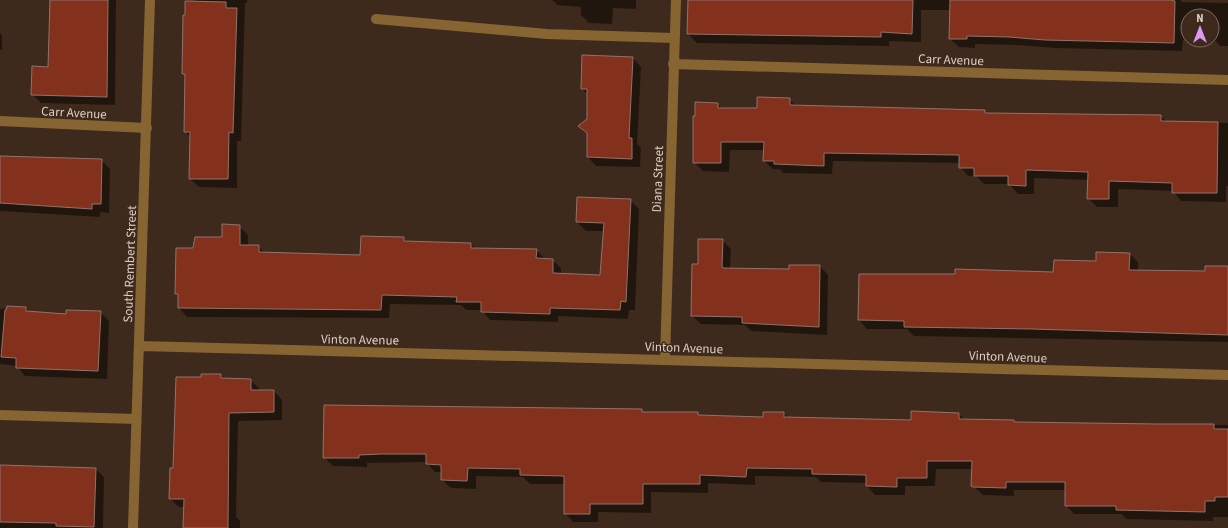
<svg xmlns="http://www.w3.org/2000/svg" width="1228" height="528" font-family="'Source Sans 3',sans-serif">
<rect width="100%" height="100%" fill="#3e2a1c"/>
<path fill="#0007" fill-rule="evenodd" d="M50 0H116L115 105 41 103 32 94 49 68Z
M195 0H247V3H245L241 141H237V188L199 187 190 179 191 138 185 131 186 76 183 73 186 16Z
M552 0H636V9L613 8 612 24 589 23 581 15V7L558 5Z
M689 0H1181V2L1228 3V46H1220L1216 41 1183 40 1182 51 1055 48 1018 45 975 44V48L959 47 950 39 951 10H921V42L889 41V46L697 43 688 34ZM1188 16H1212V40H1188Z
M0 33 2 36V50H0Z
M633 58 641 67 637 144 641 148 640 167 596 166 588 157V135L579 127 588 120V95L582 89Z
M789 99 796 106 985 111 988 114 1160 116 1167 122 1228 123V186H1226V202L1181 201 1173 191 1118 189V207H1097L1088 198V180L1034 178V194H1018L1009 184H984L976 176H968L960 167V163L833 161 832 174 783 173 780 169H773L764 161V150H730L729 172 703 171 694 162 696 117 717 104 723 109H758Z
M0 157 101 160 110 169 109 213 100 212V217L0 211Z
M578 198 630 200 639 209 635 310H629L628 319 558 316V322L490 320 482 310H466L461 305 390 304 389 318 187 317 179 308V297L176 293 194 249 223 238 239 226 248 235V246H258L265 253 361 256 404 238 408 242 471 244 476 249 536 250 545 259 552 260 561 268V275L601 276 604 231H586L577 222Z
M722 240 731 249 730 269 790 270 820 266 828 275 827 335 751 331 745 325 701 324 692 316 699 265Z
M1130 254 1138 262V271L1206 272 1228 267V342L914 336 907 329H867L859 320Z
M26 308 30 312 67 315 100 312 109 321 107 379 25 376 17 366 0 364V309Z
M202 375H221L225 379 250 380 259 388V391H274L282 400V420L238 421 236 517 240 521V528H185V507H179L170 499 174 469Z
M642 410 645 413H697L700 416 764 418 784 413 789 418 912 421 959 414 965 420 1014 421 1016 423 1228 425V517H1213V521L1126 519 1122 514H1074L1066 505V490H1014V496L983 495 972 485V469H936L935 486H905V495H875L867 486V483L821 482 816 477 755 476V485L708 483V493L651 492V513L598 512V522H573L565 513V484H530L523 477 476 476V489L451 488 442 480V472H435L426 462 367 463V467L333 466 324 457Z
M0 465 96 469 104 477 103 528H0Z"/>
<path fill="#83311c" stroke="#90736c" d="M50 0H108L107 97 31 95 32 66 48 67Z
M688 0H913L912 34 881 32V37L687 34Z
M950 0H1171L1175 1 1174 43 1045 40 1009 37 967 36V39H949Z
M185 1 226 2V8H237L233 133 229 132 228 179H189L190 132H184L185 74H182L183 15H185Z
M582 55 633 57 629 138H632V159L587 157V133L578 126 587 119V89H581Z
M757 97 790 98V105L985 110V113L1161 115V121L1218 122 1217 193H1172V183L1109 181V199H1087L1088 172 1026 170V186L1008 185V176H974V168H959V155L824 153V166L774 164V161H763L764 142H721V163H693V116H695V102L718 103V108H757Z
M0 156 102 159 101 204H92V209L0 203Z
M577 197 631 199 626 302 621 301 620 310 550 308V314L481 312V302H456L457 297 382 295 381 310 178 308V294H175L176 248H193L195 237H222V224L240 225V245H259V252L360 255 361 236 404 237V241L471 243V248L537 249 536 258 553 259V273L600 275 604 223 576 222Z
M698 239H723L722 266 723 268 789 269V265H820L819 327 742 323V317L691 316 692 264H698Z
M1096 252 1130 253 1129 270 1205 271V266H1228V335L1032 329 904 327V321L858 320 859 274H955V269L1053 272 1054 260 1096 261Z
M7 306 26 307V311L66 314V310L101 311 98 371 16 368V358L1 357 5 310H6Z
M201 374H221V378L251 379V390H274V412L229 413 228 528H183L184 499H169L170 468H173L176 377H201Z
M324 405 642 409V412H698V415L763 417V412H784V417L911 420V411L959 413V419L1014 420V422L1158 424H1214V429H1228V497H1215V501H1205V512L1116 510V506H1065V482H1006V488L973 487 971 486 972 461H927V478H897V487L866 486V475L812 474V469L747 468 746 477 700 475V484H643V504H590V514H564V476L520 475V469L468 468 467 481 441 480V465L426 464V454H381L359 455V458H323Z
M0 465 96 468 94 527 56 526V523L0 522Z"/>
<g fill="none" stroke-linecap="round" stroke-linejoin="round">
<path stroke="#876533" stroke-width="10" d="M376 19 547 34 674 38
M673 64 1228 80
M0 121 147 128
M139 346 1228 375
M665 359 676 0
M0 415 136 419
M133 528 150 0"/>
</g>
<g text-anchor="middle" stroke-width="3" stroke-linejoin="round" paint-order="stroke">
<g font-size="13" fill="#ded0c8" stroke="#3e2a1c">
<text transform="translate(951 59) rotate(2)" y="5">Carr Avenue</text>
<text transform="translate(74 112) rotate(3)" y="5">Carr Avenue</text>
<text transform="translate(657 179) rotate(-88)" y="5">Diana Street</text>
<text transform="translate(129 264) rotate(-88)" y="5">South Rembert Street</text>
<text transform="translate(360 339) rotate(1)" y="5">Vinton Avenue</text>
<text transform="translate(684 347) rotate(2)" y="5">Vinton Avenue</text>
<text transform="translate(1008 356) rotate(2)" y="5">Vinton Avenue</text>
</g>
</g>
<g transform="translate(1200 28)"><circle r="19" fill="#3e2a1c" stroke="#7e6c61"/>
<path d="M0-3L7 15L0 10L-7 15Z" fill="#dc99f4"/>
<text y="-6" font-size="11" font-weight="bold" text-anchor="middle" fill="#ded0c8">N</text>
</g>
</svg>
